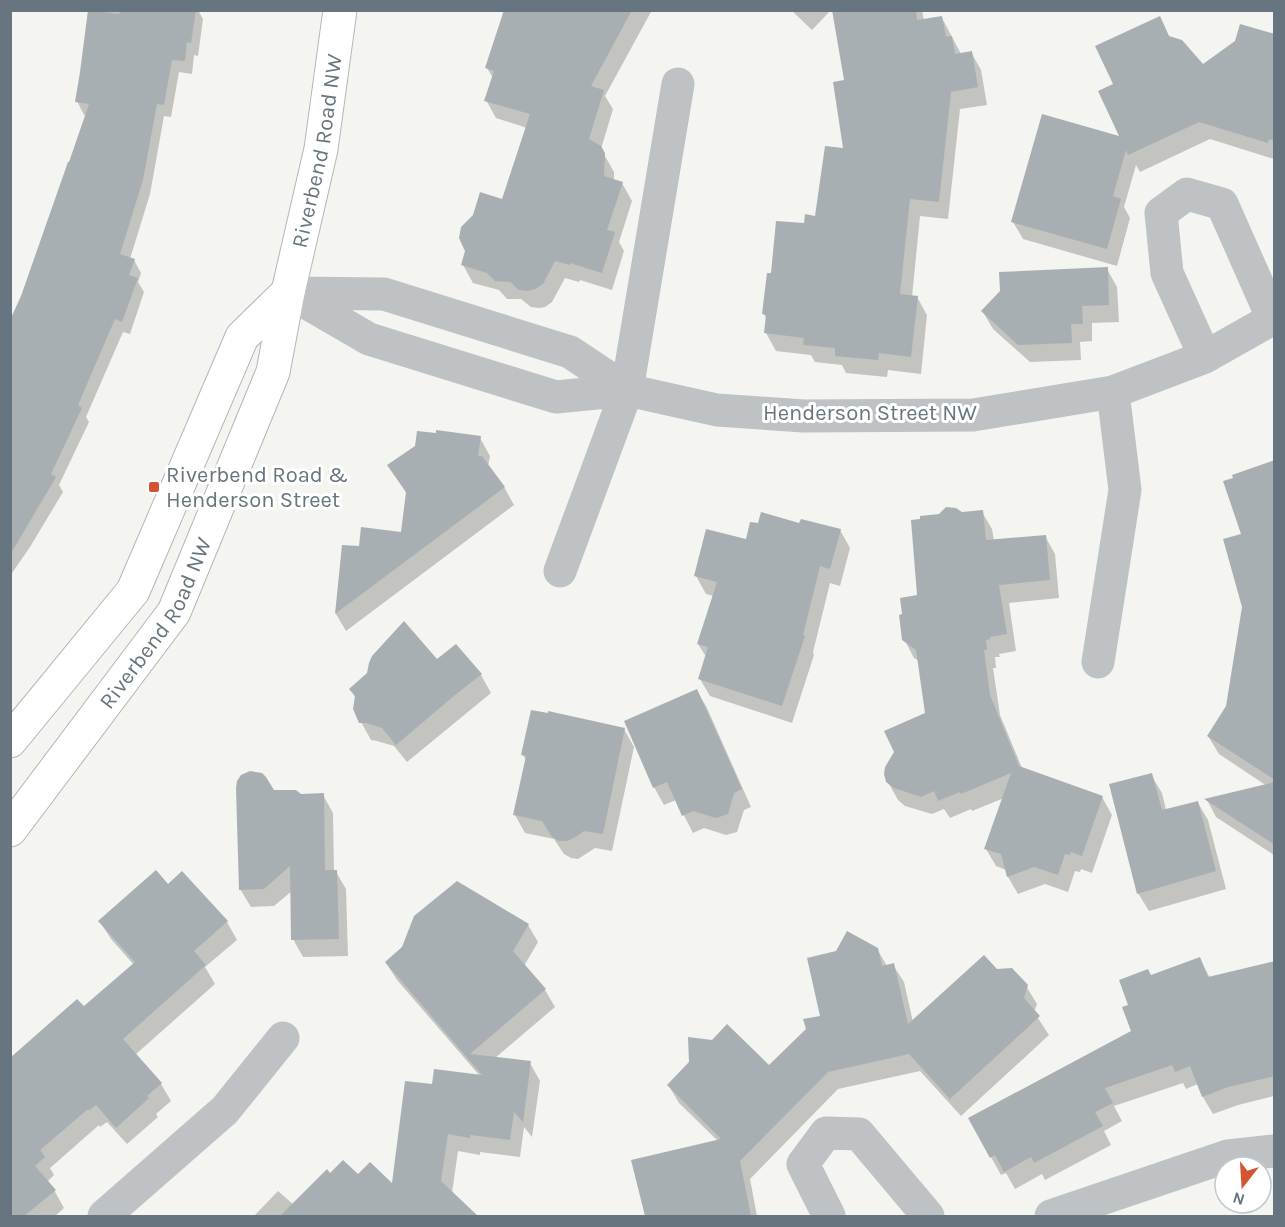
<svg xmlns="http://www.w3.org/2000/svg" width="1285" height="1227" font-family="Karla,sans-serif">
<rect width="100%" height="100%" fill="#f4f4f1"/>
<path fill="#0003" d="M89 10H198L203 19 198 56 194 55 192 74 179 72 171 117 164 116 150 194 130 259 134 260 141 273 138 282 144 292 130 334 123 332 86 417 89 422 59 485 63 492 30 547 10 576V323L22 297 87 115H84L77 101Z
M505 10H652L605 96 613 109 601 149 614 172V181L622 183 632 201 619 242 624 251 612 290 580 280 579 282 565 278 552 302 545 307 539 308 531 307 521 299H507L499 290 473 283 463 265 503 201 527 128 496 118 486 100 493 78 487 68Z
M791 10H831L812 30Z
M833 10H922L924 21 942 18 961 54 971 52 981 70 987 105 960 109 948 219 920 216 912 297H917L927 315 921 374 888 370 887 377 846 373 842 365 815 362 811 355 776 351 766 333 767 320 764 314 772 275 806 225 817 217 845 150V81Z
M1159 18 1170 38 1203 66 1274 36V159L1210 139 1140 172 1136 165 1124 207 1130 218 1117 266 1023 239 1013 222 1122 138 1115 85Z
M1107 269 1117 287 1119 322 1092 323V341L1080 342 1081 360 1030 362 993 329 983 312 1001 291Z
M480 438 490 456 488 467 504 487 514 505 346 631 336 614 343 546 360 548 402 533 407 494 389 466Z
M982 512 992 529 994 541 1045 536 1055 554 1059 598 1009 603 1016 651 999 654 1000 657H995L996 668H993L1000 715 1022 768 1102 797 1112 815 1092 873 1081 869 1080 872 1075 871 1068 892 1045 884 1018 894 1008 877 1006 870 996 866 986 849 1004 798 972 811 971 809 950 818 944 809 932 814 905 806 898 800 888 782 927 714 919 661 914 658 904 639 919 596 962 514Z
M800 525 840 530 850 548 840 586 830 583 813 652 814 655 792 723 710 696 700 679 707 658 698 644 714 596 706 594 696 576 747 541Z
M456 646 481 675 491 693 407 762 394 746 377 741 371 740 361 722 356 699 351 689 437 661Z
M697 691 707 708 751 807 744 810 737 832 726 835 704 828 693 833 676 800 664 805 654 787Z
M624 729 634 747 612 851 595 848 578 859 571 858 564 854 554 839 525 833 515 815 526 760 523 755Z
M1274 729V855L1216 817 1207 800 1267 786 1219 754 1208 736Z
M1151 775 1162 793 1166 810 1198 803 1208 820 1226 889 1149 911 1138 893Z
M274 791 301 795H323L333 813 334 872H336L346 889 348 956 303 957 293 939 292 891 274 906 251 907 240 889Z
M168 886 227 922 237 940 205 967 215 984 135 1055 161 1084 171 1101 156 1114 158 1117 127 1144 107 1122 100 1127 99 1125 50 1168 54 1175 47 1182 54 1190 64 1208 55 1216H10V1078L84 1008 134 965 111 939 100 922Z
M528 925 538 942 524 966 545 990 555 1007 495 1058 530 1063 540 1081 532 1137 524 1127 520 1157 480 1152V1155L458 1151 452 1193 465 1206 471 1216H254L278 1191 294 1205 330 1175 358 1176 393 1186 433 1086 480 1076 397 980 386 963Z
M877 949 887 966 893 965 904 982 913 1022 996 971 1026 986 1037 1004 1034 1012 1049 1035 961 1116 920 1071 838 1089 750 1179 757 1216H646L633 1161 718 1141 679 1103 669 1086 769 1067 821 1017Z
M1200 959 1210 978 1274 962V1096L1238 1105 1213 1114 1203 1097 1198 1084 1186 1089 1183 1083 1114 1106 1122 1121 1104 1131 1111 1145 1045 1180 1042 1174 1015 1189 1006 1173 1001 1175 991 1157 1133 1031 1130 1005 1151 977Z"/>
<path fill="#a8afb3" d="M88 10 119 14 120 10H196L191 43 187 42 185 61 172 60 164 105 157 104 143 180 120 254 135 259 129 275 138 278 122 322 115 319 78 405 82 408 51 474 56 477 10 555V320L21 296 68 162H69L89 104 75 102 80 72Z
M504 10H632L591 86 604 90 589 139 601 146 605 153 604 176 623 182 607 230 615 232 602 273 570 263V265L555 261 543 284 535 289 528 291 519 290 510 282 495 281 487 273 461 265 465 251 459 238 461 227 473 215 480 192 502 199 530 114 484 101 494 71 485 68Z
M832 10H916L917 20 942 16 946 37 952 36 955 54 972 51 978 87 951 92 939 202 910 199 900 294 918 296 911 357 879 353 878 360 835 356V348L803 345 804 338 764 333 766 315 762 314 767 273H771L776 221 804 223 805 214 815 216 825 146 843 148 833 82 844 80Z
M1160 16 1169 36 1182 40 1203 64 1235 41 1240 24 1275 34V141L1269 139 1268 143 1199 122 1128 155 1126 150 1113 196 1121 199 1107 249 1011 222 1042 114 1119 136 1098 91 1113 84 1095 46Z
M1108 267 1109 305 1082 306 1083 324H1071L1072 343 1018 345 981 311 1000 291 999 272Z
M436 430 481 436 478 456H482L505 487 335 614 342 545 359 546 361 527 401 532 406 492 387 465 415 446 417 431 436 433Z
M1275 460V780L1207 736 1226 706 1242 607 1223 539 1241 534 1223 481 1233 478 1232 475Z
M946 507 956 508 962 512 983 510 986 540 1046 535 1050 580 999 585 1007 634 990 637V639L986 640 987 650H984L990 695 1019 766 1103 796 1082 856 1071 852 1070 855 1065 854 1058 875 1034 867 1007 877 1001 854 984 849 1011 773 961 794 960 792 938 801 934 791 921 797 894 788 886 782 884 774 885 767 894 752 884 731 925 713 916 650 902 640 899 615 902 614 900 598 917 595 911 520 920 519V516L939 514Z
M761 512 799 523 801 519 841 529 830 569 820 566 803 635 805 636 782 706 698 679 708 647 697 644 717 582 694 576 706 529 746 539 750 522 758 523Z
M404 621 437 659 456 644 482 674 455 695 396 745 382 728 366 723H359L353 709 355 696 349 689 367 673 369 663 372 656Z
M697 689 742 789 734 793 728 814 716 818 693 811 682 816 667 782 653 788 624 721Z
M531 710 548 713V711L625 728 603 834 584 831 574 838 567 841H559L552 837 542 821 513 815 526 756 521 755Z
M250 771 262 773 266 777 274 790H296L301 794 324 793 325 870H337L339 939 291 940 290 866 264 889 239 890 236 788 237 781 241 775Z
M1152 773 1162 810 1198 801 1216 871 1137 894 1109 784Z
M1275 782V845L1204 799Z
M156 870 168 884 182 871 228 921 194 951 206 965 123 1039 162 1083 147 1096 149 1098 116 1128 96 1105 90 1110 88 1109 40 1150 45 1157 35 1166 56 1190 24 1216H10V1058L77 999 84 1006 135 962 98 921Z
M457 881 529 924 513 951 546 989 470 1054 531 1061 523 1122 514 1112 510 1140 470 1135V1138L448 1134 441 1181 478 1216H280L327 1169 330 1173 343 1160 358 1174 370 1162 392 1183 405 1081 432 1084 434 1069 482 1075 385 962 402 947 414 916Z
M847 931 878 948 882 966 894 963 908 1024 984 955 997 969 1012 968 1028 985 1024 998 1040 1016 950 1099 909 1054 828 1072 740 1161 751 1216H645L631 1160 721 1139 667 1085 689 1062 688 1037 712 1040 727 1024 769 1065 806 1029 803 1019 820 1016 807 958 836 951Z
M1200 957 1208 977 1275 961V1076L1228 1087 1202 1097 1190 1066 1175 1072 1172 1065 1105 1088 1113 1103 1095 1112 1103 1126 1034 1163 1031 1157 1004 1172 995 1155 990 1158 968 1118 1131 1031 1122 1007 1128 1005 1119 980 1148 969 1151 975Z"/>
<g fill="none" stroke-linecap="round" stroke-linejoin="round">
<defs>
<g id="major">
<path d="M10 741 133 591 242 337 288 292"/>
<path id="s1" d="M10 830 174 612 273 372 288 292 321 149 340 10"/>
</g>
</defs>
<use href="#major" stroke="#b2b6b9" stroke-width="35"/>
<path stroke="#bec2c5" stroke-width="33" d="M288 292 369 339 556 397 627 390 717 410 804 416 973 415 1113 392 1205 357 1274 318
M292 293 384 294 570 352 627 390
M1205 357 1167 273 1161 213 1187 194 1222 204 1273 319
M560 571 627 390 678 84
M1098 662 1125 490 1113 392
M104 1216 225 1110 283 1038
M829 1216 803 1164 826 1133 859 1134 928 1216
M1051 1216 1228 1156 1274 1151"/>
<use href="#major" stroke="#fff" stroke-width="33"/>
</g>
<rect fill="#d35332" stroke="#fff" stroke-width="2" x="148" y="481" width="12" height="12" rx="3"/>
<g text-anchor="middle" stroke-width="6" stroke-linejoin="round" paint-order="stroke">
<g font-size="22" fill="#66757f" stroke="#fff">
<text dy="8" stroke="none"><textPath href="#s1" startOffset="758">Riverbend Road NW</textPath></text>
<text x="870" y="420">Henderson Street NW</text>
<text dy="8" stroke="none"><textPath href="#s1" startOffset="254">Riverbend Road NW</textPath></text>
</g>
<g font-size="22" fill="#66757f" stroke="#fff" text-anchor="start">
<text x="166" y="482">Riverbend Road &amp;<tspan x="166" dy="25">Henderson Street</tspan></text>
</g>
</g>
<rect width="1285" height="1227" fill="none" stroke="#66757f" stroke-width="24"/>
<g transform="translate(1243 1185) rotate(197)"><circle r="28" fill="#ffffff" stroke="#c2c8cc" stroke-width="1.5"/>
<path d="M0-4.5L10 22L0 15L-10 22Z" fill="#d35332"/>
<text y="-9" font-size="16" font-weight="bold" text-anchor="middle" fill="#66757f">N</text>
</g>
</svg>
